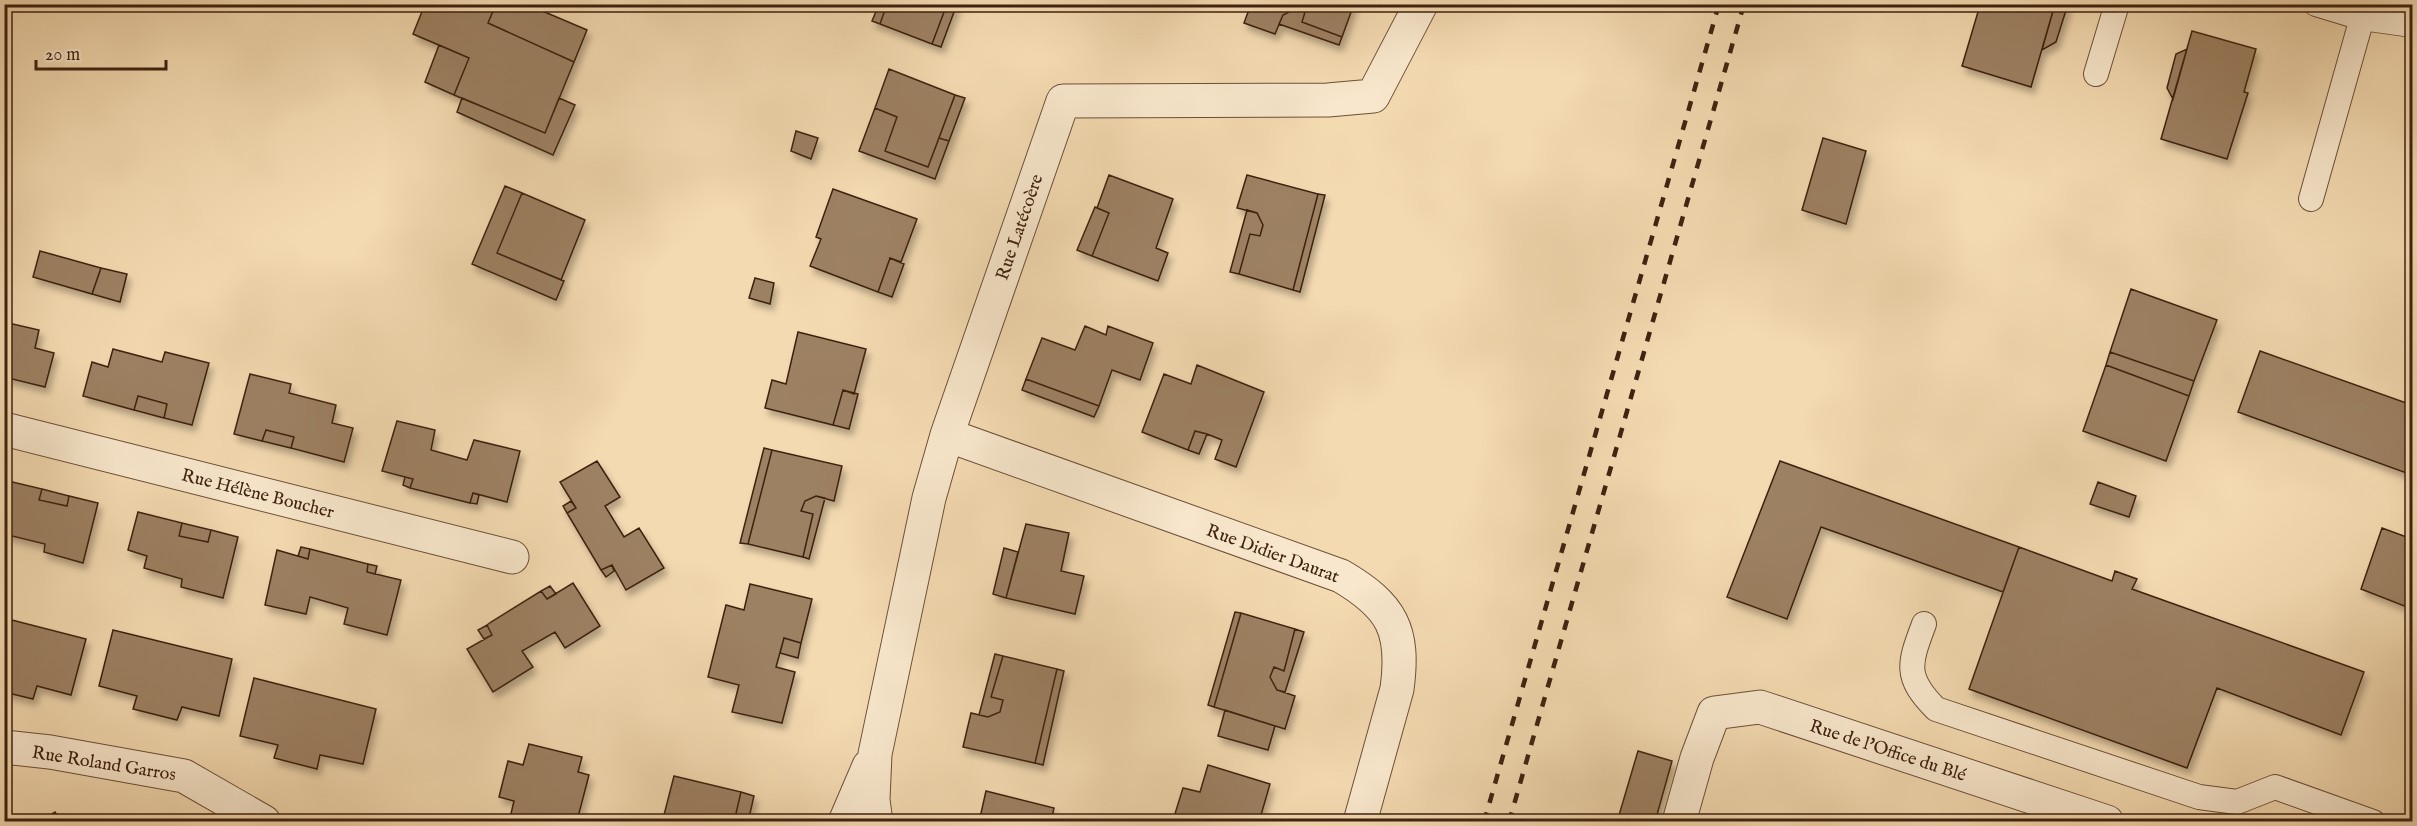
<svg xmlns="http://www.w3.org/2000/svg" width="2417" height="826" font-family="'IM FELL English',serif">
<defs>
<filter id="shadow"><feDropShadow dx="3.5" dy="6" stdDeviation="3" flood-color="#0004"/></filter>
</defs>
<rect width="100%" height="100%" fill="#f4dab1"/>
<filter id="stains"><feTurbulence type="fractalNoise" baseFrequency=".00333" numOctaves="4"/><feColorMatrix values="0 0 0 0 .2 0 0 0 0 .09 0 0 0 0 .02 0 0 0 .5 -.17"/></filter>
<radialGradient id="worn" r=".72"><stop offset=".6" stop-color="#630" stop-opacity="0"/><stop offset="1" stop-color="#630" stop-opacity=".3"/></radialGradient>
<path fill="#9d8164" stroke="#3e2110" stroke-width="1.5" filter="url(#shadow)" d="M425 4H463L474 9 475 4H496L488 23 574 62 545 133 454 95 469 58 413 34Z
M496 4H526L587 30 574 62 488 23Z
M879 4H887L880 24 872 21Z
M887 4H947L932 44 880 24Z
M947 4H957L941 47 932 44Z
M1251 4H1354L1342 37 1302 22 1305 12 1295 9 1283 15 1275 34 1244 23Z
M1984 4H2055L2031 87 1962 66 1980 5Z
M2055 4H2065L2067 7 2056 42 2042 50Z
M1295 9 1305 12 1302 22 1342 37 1339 45 1279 24 1283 15Z
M2192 31 2256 49 2244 92 2248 93 2227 159 2161 139Z
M439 45 469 58 454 95 425 82Z
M2187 49 2173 99 2167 88 2176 54Z
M889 69 955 95 928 167 885 151 897 117 875 108Z
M955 95 965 98 949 141 939 138Z
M462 98 545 133 559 98 575 105 553 155 457 112Z
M875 108 897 117 885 151 928 167 939 138 949 141 935 179 859 151Z
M796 131 818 138 811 159 791 151Z
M1823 138 1866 151 1846 224 1802 210Z
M1109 175 1173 199 1156 248 1168 253 1158 281 1092 256 1109 213 1097 208Z
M1247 175 1318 194 1293 290 1239 274 1250 234 1260 236 1263 225 1257 213 1237 208Z
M505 186 522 193 497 253 564 281 556 300 472 264Z
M833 189 917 219 901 262 890 258 878 292 810 266 821 239 816 237Z
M522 193 585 220 561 280 497 253Z
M1318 194 1325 195 1300 292 1293 290Z
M1095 207 1109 213 1092 256 1077 250Z
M1247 210 1257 213 1263 225 1260 236 1250 234 1239 274 1230 272Z
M40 251 101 268 92 294 33 277Z
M890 258 904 264 892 297 878 292Z
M101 268 127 274 120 302 92 294Z
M755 278 774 283 770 304 749 298Z
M2131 289 2217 320 2194 381 2110 352Z
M4 322 39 330 35 348 54 353 45 387 4 377Z
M1085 326 1106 335 1108 326 1153 343 1140 380 1112 370 1099 406 1026 379 1042 338 1075 350Z
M798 332 866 349 854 394 843 390 833 425 765 408 772 380 786 384Z
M113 349 162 362 165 352 209 363 192 425 164 418 167 404 138 396 134 410 83 396 92 362 108 367Z
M2260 351 2412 405V475L2238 412Z
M2110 352 2194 381 2189 396 2106 365Z
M1197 365 1264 392 1236 467 1215 459 1222 440 1207 434 1195 431 1188 450 1142 432 1164 374 1191 384Z
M2106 365 2189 396 2166 461 2083 431Z
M250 374 291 384 289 393 336 405 332 423 353 428 344 462 291 448 294 437 266 430 262 441 234 434Z
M1026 379 1099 406 1094 417 1022 390Z
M843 390 858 394 849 429 833 425Z
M138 396 167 404 164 418 134 410Z
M397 421 435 430 431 450 467 460 474 440 520 451 507 502 473 493 470 503 410 488 413 479 382 471Z
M266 430 294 437 291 448 262 441Z
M1195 431 1207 434 1199 454 1188 450Z
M764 448 772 450 748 544 740 543Z
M772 450 842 466 834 501 816 496 805 501 801 511 813 514 803 557 748 544Z
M597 461 620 497 605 506 624 537 639 528 664 568 626 590 612 565 601 570 567 513 576 508 560 482Z
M1780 461 2019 547 2003 592 1821 527 1787 619 1727 597Z
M405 477 413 479 410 488 403 485Z
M4 480 42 489 39 500 67 506 69 496 98 503 83 563 44 552 45 544 4 534 7 521H4Z
M2098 482 2136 496 2129 517 2090 504Z
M42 489 69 496 67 506 39 500Z
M473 493 479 495 477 504 470 503Z
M816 496 825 498 809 559 803 557 813 514 801 511 805 501Z
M571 501 576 508 567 513 563 506Z
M138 512 182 523 179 536 208 542 211 530 238 537 223 598 181 587 182 579 144 568 147 556 128 550Z
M182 523 211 530 208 542 179 536Z
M1026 524 1069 533 1061 571 1084 576 1075 614 1006 598Z
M2382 528 2412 539V609L2361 589Z
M301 547 310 549 308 559 298 556Z
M2019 547 2112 581 2115 571 2137 579 2132 589 2364 672 2341 735 2217 688 2187 768 1969 689Z
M1004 548 1018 552 1006 598 993 594Z
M310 549 368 564 367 572 401 580 387 635 344 624 348 608 310 597 306 614 265 605 277 550 308 559Z
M368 564 377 566 375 574 367 572Z
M612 565 614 571 606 577 601 570Z
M573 583 600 626 565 648 555 632 522 651 533 667 493 692 467 649 492 635 487 625 491 622 541 591 547 599Z
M750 584 812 599 801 643 784 638 776 667 795 672 782 723 732 712 739 685 708 677 726 605 744 610Z
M550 586 556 594 547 599 541 591Z
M1235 612 1241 613 1214 707 1208 705Z
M1241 613 1295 629 1284 671 1274 667 1270 677 1277 690 1295 696 1285 729 1214 707Z
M4 618 86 639 71 695 37 686 33 699 4 692Z
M487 625 492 635 484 639 478 630Z
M1295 629 1304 632 1285 692 1277 690 1270 677 1274 667 1284 671Z
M113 630 232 659 219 716 182 707 177 720 133 709 137 696 99 686Z
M784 638 801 643 798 658 780 653Z
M995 654 1003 656 991 697 1003 700 1000 712 988 717 979 715Z
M1003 656 1057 669 1035 763 963 747 971 713 988 717 1000 712 1003 700 991 697Z
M1057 669 1064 671 1043 765 1035 763Z
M254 678 376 709 363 764 320 755 317 769 274 758 278 745 240 736Z
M1225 710 1275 726 1268 750 1218 736Z
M529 744 582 757 578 772 589 775 577 821 566 819 565 822H509L514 801 499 797 508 761 523 765Z
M1638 751 1672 761 1655 822H1617Z
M1208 765 1270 784 1259 822H1188L1174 817 1183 788 1200 792Z
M674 776 741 792 734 822H687L664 815Z
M986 791 1054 808 1051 822H979Z
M741 792 754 796 748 822H734Z
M55 812 61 822H39Z
M1750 816 1771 822H1748Z"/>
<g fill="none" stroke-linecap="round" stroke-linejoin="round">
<defs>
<path id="service" d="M2316 4 2362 18 2412 25
M2096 74 2117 4
M2311 199 2362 18
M1924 624C1909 664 1904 677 1936 709L2199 797 2237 802 2275 787 2373 822"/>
<path id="minor" d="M4 429 512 557
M947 435 1341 576C1392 606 1405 630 1397 689L1360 822
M4 747 50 752 184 776 264 822
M845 822 869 766
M876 822 873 800 875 754 929 498 947 435 1063 101 1328 100 1373 96 1421 4
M1679 822 1697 758 1714 713 1760 707 2107 822"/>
</defs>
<use href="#service" stroke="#6c4f38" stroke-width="26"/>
<use href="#minor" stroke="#6c4f38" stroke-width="35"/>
<use href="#service" stroke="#f8e7cc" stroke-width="24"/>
<use href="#minor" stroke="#f8e7cc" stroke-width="33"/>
<path stroke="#3e2110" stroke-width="4.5" stroke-dasharray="10 10" stroke-linecap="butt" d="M1484 822 1719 4
M1509 822 1744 4"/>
</g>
<g text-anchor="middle" stroke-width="4.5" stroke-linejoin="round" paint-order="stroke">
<g font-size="18" fill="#3e2110" stroke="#f8e7cc">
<text transform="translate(1019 227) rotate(-71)" y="6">Rue Latécoère</text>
<text transform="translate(258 493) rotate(14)" y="6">Rue Hélène Boucher</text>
<text transform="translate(1273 553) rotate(20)" y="6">Rue Didier Daurat</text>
<text transform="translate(1888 750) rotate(18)" y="6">Rue de l'Office du Blé</text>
<text transform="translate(104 763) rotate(9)" y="6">Rue Roland Garros</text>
</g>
</g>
<rect width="2417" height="826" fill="none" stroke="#f4dab1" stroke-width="24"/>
<rect x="6" y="6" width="2405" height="814" fill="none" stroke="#3e2110" stroke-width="3"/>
<rect x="12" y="12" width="2393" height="802" fill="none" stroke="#3e2110" stroke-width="1.5"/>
<path d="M36 60v9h130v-9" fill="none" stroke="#3e2110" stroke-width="3"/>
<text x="45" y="60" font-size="18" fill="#3e2110" stroke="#f8e7cc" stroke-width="4.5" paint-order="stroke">20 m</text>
<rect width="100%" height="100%" filter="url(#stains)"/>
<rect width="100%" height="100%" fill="url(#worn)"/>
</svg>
